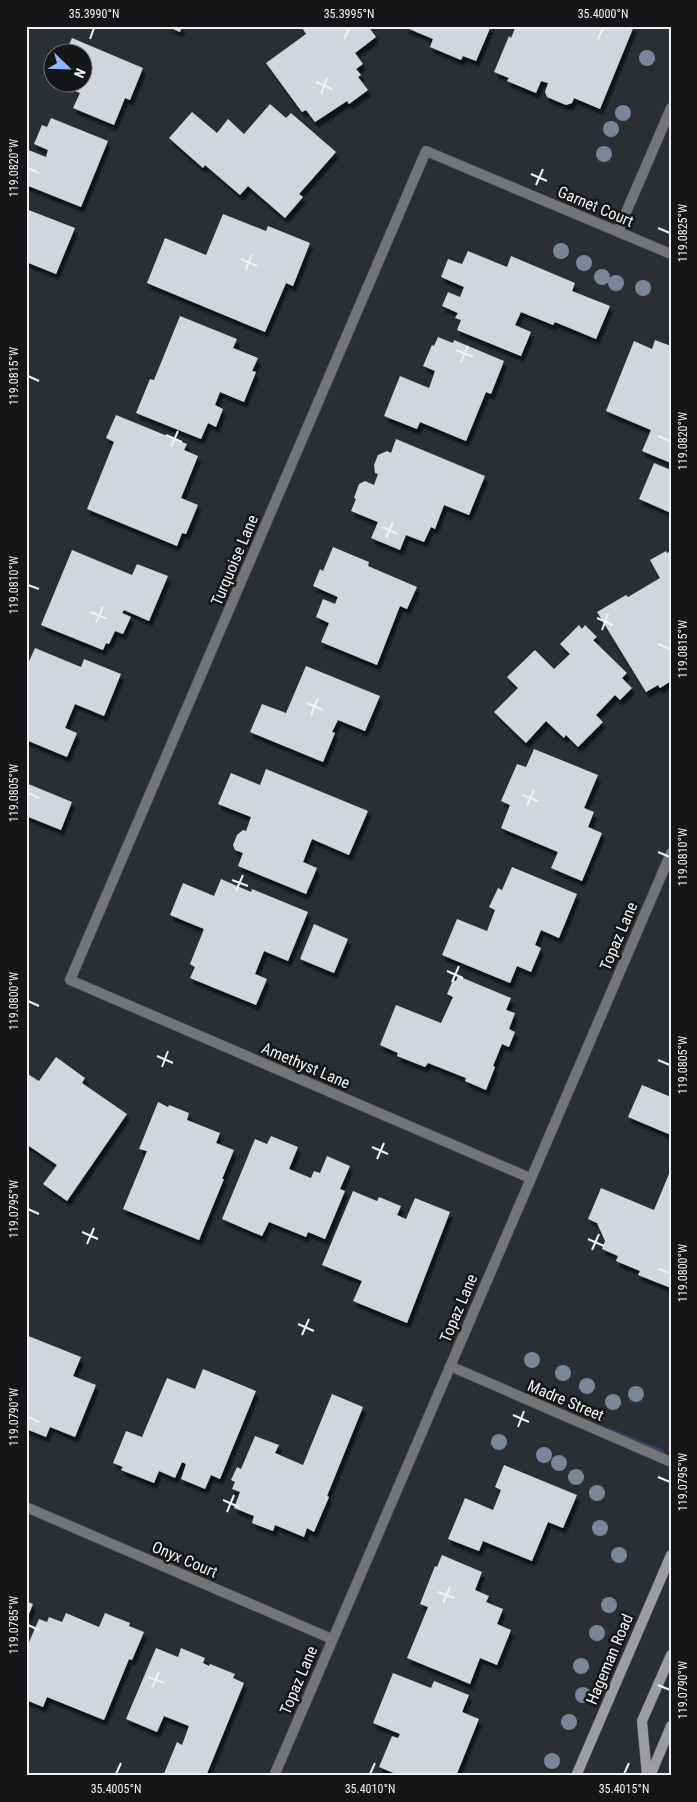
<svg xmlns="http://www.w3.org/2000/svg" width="697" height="1802" font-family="'Roboto Condensed',sans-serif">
<defs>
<filter id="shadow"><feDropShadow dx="3" dy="5.5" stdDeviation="1" flood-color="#0009"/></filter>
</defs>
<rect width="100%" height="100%" fill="#2b2e32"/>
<path fill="#2d466d" d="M609 1428 664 1450 663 1457 659 1462 604 1439 602 1431Z"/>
<path fill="#d2d5db" filter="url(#shadow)" d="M166 26H182L180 32Z
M301 26H368L376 37 355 53 363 64 356 69 361 75 358 77 368 90 349 104 347 101 315 122 306 110 302 112 266 63 306 34Z
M402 26H491L476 61 463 56 461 60 430 47 433 39Z
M516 26H634L600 109 574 98 572 103 566 105 547 97 545 92 548 83 541 81 536 93 507 81 509 78 494 72 509 36 511 38Z
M72 38 143 68 130 100 125 98 114 125 73 108 80 93 75 91 78 82H82V52H66Z
M270 104 286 118 291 113 336 152 299 194 303 197 285 218 248 186 240 195 205 165 203 168 169 138 192 112 217 133 228 119 244 134Z
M51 118 108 141 81 207 26 185V149L46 157 48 150 34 144 42 125 47 127Z
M26 209 75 228 56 274 26 262Z
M223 214 266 231 268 226 310 243 293 286 286 283 265 332 147 283 165 238 206 255Z
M468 251 507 267 511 256 575 283 572 291 610 306 596 339 555 322 553 325 521 312 515 325 531 332 521 356 457 330 461 320 455 318 458 313 442 306 448 292 460 297 464 287 441 277 448 259 462 264Z
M180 316 237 339 233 348 258 358 252 371 256 372 244 402 220 392 215 405 223 409 216 427 208 423 201 439 136 413 150 379 154 380Z
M438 337 453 343 454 340 504 361 491 394 486 392 466 441 420 422 417 429 384 416 400 376 429 388 435 371 423 366 432 345 434 346Z
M655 340 671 346V463L642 451 651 430 606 411 634 341 652 349Z
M116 415 187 444 184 450 198 456 181 498 198 505 186 534 182 533 177 546 87 509 114 442 106 438Z
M396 439 485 476 469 515 444 505 435 529 431 527 424 542 406 535 400 550 371 538 378 522 351 511 356 499 354 498 359 484 365 481 374 485 378 474 375 473 374 465 378 455 387 451 391 453Z
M654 463 671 470V513L639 499Z
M333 547 369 562 368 566 417 587 407 609 400 606 377 665 321 642 329 623 316 617 323 599 335 604 338 597 313 586 320 569 323 571Z
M72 550 132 575 137 564 168 576 149 621 124 610 122 613 131 617 123 634 115 631 109 644 106 643 103 650 41 625Z
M666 551 667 553 671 551V681L660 688 658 685 646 692 597 612 626 595 628 597 660 578 650 560Z
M579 625 582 629 585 625 597 637 593 640 627 673 622 678 632 688 620 700 615 695 596 715 603 722 578 747 566 735 564 738 546 721 526 743 494 712 518 688 507 677 535 650 554 669 570 654 560 644Z
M35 648 81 667 84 659 121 674 104 716 75 704 65 728 77 733 67 757 26 740V668Z
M306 666 380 696 365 731 338 720 332 732 335 733 323 762 250 732 262 704 286 713Z
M534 749 598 775 584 808 594 812 588 827 602 833 582 881 551 868 558 852 501 828 510 805 501 801 517 764 526 767Z
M266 769 368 811 349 855 312 839 303 862 317 868 306 894 238 866 243 853 235 850 233 845 237 835 243 830 246 831 251 817 218 804 231 773 260 785Z
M26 783 72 802 61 830 26 816Z
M512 867 577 894 559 938 541 930 535 945 541 948 531 972 517 966 510 983 442 955 457 919 487 931 495 910 489 907 498 888 502 890Z
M221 879 251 892 252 889 308 912 288 961 264 951 255 974 267 979 256 1005 190 978 195 967 190 964 204 929 170 915 183 883 214 896Z
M314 924 348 939 334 973 300 959Z
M458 976 511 998 506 1010 515 1013 509 1029 515 1032 509 1047 502 1044 493 1066 495 1067 486 1090 465 1081 466 1078 428 1063 425 1067 397 1056 398 1053 380 1045 396 1005 441 1023 453 997 447 994 453 980 456 981Z
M56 1057 85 1078 82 1083 127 1114 67 1201 43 1184 57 1165 26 1144V1073L39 1081Z
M642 1085 671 1097V1135L628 1117Z
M158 1102 168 1107 169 1105 189 1113 187 1120 220 1133 216 1143 234 1150 222 1179H224L199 1240 123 1209 147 1151 139 1149Z
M271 1136 298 1147 289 1169 311 1178 314 1171 320 1173 327 1156 350 1166 340 1189 345 1191 325 1239 308 1232 306 1237 269 1222 262 1236 222 1219 255 1139 267 1144Z
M671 1169V1288L638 1275 640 1271 616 1261 618 1256 602 1249 605 1241 597 1223 588 1219 601 1188 654 1210Z
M353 1191 377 1201 379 1197 401 1206 397 1215 406 1219 415 1198 450 1212 407 1323 353 1301 362 1281 322 1265Z
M26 1335 81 1357 73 1376 96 1385 75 1437 50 1427 46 1437 26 1429Z
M203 1369 256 1391 220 1479 211 1475 205 1489 181 1479 186 1464 182 1462 175 1478 159 1471 154 1483 121 1470 123 1467 113 1463 126 1431 142 1437 167 1378 195 1389Z
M332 1394 363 1407 327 1496 329 1497 314 1532 307 1528 304 1537 275 1525 273 1531 252 1523 254 1516 234 1508 240 1492 232 1489 235 1482 231 1480 237 1467 241 1469 255 1436 279 1445 275 1453 303 1465Z
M504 1465 577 1495 563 1528 548 1522 532 1561 483 1541 479 1551 448 1539 465 1498 493 1510 501 1490 495 1487Z
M442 1555 482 1572 475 1590 489 1596 486 1602 503 1609 497 1624 511 1630 497 1665 480 1658 470 1684 407 1658 428 1607 420 1604 435 1566 437 1567Z
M26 1601 33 1604 26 1621Z
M66 1613 99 1627 105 1613 130 1623 129 1626 144 1632 132 1660 129 1659 104 1720 47 1697 43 1707 26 1700V1649L39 1619 47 1622 49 1617 62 1622Z
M156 1648 178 1657 181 1648 205 1658 203 1663 209 1666 210 1664 235 1674 233 1678 244 1683 206 1776H163L177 1742 182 1745 189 1726 164 1716 157 1732 126 1719Z
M393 1673 431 1688 434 1681 469 1695 462 1712 479 1719 456 1776H401L379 1767 392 1736 398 1738 400 1734 373 1723Z"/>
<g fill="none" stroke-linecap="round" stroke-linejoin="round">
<defs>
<path id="minor" d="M618 231 671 108
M530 1178 70 980 426 151 671 254
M450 1366 671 1462
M26 1507 332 1639
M274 1776 671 853"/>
<path id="secondary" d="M576 1776 671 1555
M647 1776 642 1721 671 1655
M650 1776 671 1726"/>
</defs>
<use href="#minor" stroke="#47494d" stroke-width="11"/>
<use href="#secondary" stroke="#47494d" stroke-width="11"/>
<use href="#minor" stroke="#737577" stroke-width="10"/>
<use href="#secondary" stroke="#9b9da1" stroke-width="10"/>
</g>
<g fill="#79869a">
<circle cx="647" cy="58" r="8"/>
<circle cx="623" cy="113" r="8"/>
<circle cx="611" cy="129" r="8"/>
<circle cx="604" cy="154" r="8"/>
<circle cx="561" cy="251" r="8"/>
<circle cx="584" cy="263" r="8"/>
<circle cx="602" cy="277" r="8"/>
<circle cx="616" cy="283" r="8"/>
<circle cx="643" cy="288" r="8"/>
<circle cx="532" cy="1360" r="8"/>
<circle cx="563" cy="1373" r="8"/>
<circle cx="587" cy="1386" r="8"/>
<circle cx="636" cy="1394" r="8"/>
<circle cx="613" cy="1402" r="8"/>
<circle cx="499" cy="1442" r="8"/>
<circle cx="544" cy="1455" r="8"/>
<circle cx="559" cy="1463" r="8"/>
<circle cx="576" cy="1477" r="8"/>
<circle cx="597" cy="1493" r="8"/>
<circle cx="600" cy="1528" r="8"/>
<circle cx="619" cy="1555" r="8"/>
<circle cx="609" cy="1605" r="8"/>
<circle cx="597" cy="1633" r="8"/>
<circle cx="581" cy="1666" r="8"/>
<circle cx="583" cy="1695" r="8"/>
<circle cx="569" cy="1722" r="8"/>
<circle cx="552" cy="1761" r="8"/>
</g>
<path fill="none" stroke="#f0f2f4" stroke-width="2" d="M90 39 94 28M344 39 349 28M598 39 603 28M316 82 332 89M321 94 327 78M28 168 39 173M531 174 547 181M536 185 543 169M658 228 670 233M241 259 257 266M246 270 252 254M456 350 473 357M461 362 468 346M28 376 39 381M166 435 182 442M658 436 670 441M171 447 178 431M382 527 398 534M386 538 393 522M28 585 39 589M91 612 107 619M597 618 613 625M96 623 103 607M602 630 608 614M658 644 670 649M307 703 323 710M311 715 318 698M28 793 39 798M522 795 538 801M527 806 534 790M658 852 670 857M232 880 248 886M236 891 243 875M447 971 463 978M452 982 459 966M28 1001 39 1006M157 1056 173 1063M658 1060 670 1065M162 1067 168 1051M372 1147 388 1154M377 1159 384 1143M28 1209 39 1214M82 1232 98 1239M588 1239 604 1246M87 1244 94 1228M592 1250 599 1234M658 1269 670 1273M298 1324 314 1331M302 1335 309 1319M513 1415 529 1422M28 1417 39 1422M518 1427 524 1411M658 1477 670 1482M223 1500 239 1507M227 1512 234 1495M438 1592 454 1598M443 1603 450 1587M28 1625 39 1630M148 1677 164 1683M658 1685 670 1690M152 1688 159 1672M116 1774 121 1763M370 1774 375 1763M624 1774 629 1763"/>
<g text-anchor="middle" stroke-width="5" stroke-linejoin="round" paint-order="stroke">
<g font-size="16" fill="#f0f2f4" stroke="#151618">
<text transform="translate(596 206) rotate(23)" y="6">Garnet Court</text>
<text transform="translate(234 560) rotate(-67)" y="6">Turquoise Lane</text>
<text transform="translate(618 936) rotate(-67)" y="6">Topaz Lane</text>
<text transform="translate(306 1065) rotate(23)" y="6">Amethyst Lane</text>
<text transform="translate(458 1308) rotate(-67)" y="6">Topaz Lane</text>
<text transform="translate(566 1400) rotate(23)" y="6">Madre Street</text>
<text transform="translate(185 1559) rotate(23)" y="6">Onyx Court</text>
<text transform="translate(609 1659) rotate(-67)" y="6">Hageman Road</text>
<text transform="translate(298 1680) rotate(-67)" y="6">Topaz Lane</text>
</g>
</g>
<rect width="697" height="1802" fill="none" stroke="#151618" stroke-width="55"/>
<g transform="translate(68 68) rotate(113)"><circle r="24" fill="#151618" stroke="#6d6e70"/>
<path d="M0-4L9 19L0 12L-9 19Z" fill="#8cb9fc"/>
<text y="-8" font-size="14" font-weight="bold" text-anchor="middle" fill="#f0f2f4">N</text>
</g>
<rect x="28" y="28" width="642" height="1746" fill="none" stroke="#f0f2f4" stroke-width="2"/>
<g font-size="12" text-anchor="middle" fill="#f0f2f4">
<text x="94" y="18">35.3990°N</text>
<text x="349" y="18">35.3995°N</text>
<text x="603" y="18">35.4000°N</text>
<text transform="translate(14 168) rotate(-90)" y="4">119.0820°W</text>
<text transform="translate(683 233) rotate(-90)" y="4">119.0825°W</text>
<text transform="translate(14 376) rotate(-90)" y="4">119.0815°W</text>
<text transform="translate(683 441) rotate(-90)" y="4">119.0820°W</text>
<text transform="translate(14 585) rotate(-90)" y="4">119.0810°W</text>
<text transform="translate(683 649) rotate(-90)" y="4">119.0815°W</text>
<text transform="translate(14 793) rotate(-90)" y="4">119.0805°W</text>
<text transform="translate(683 857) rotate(-90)" y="4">119.0810°W</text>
<text transform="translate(14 1001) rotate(-90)" y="4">119.0800°W</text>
<text transform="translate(683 1065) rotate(-90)" y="4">119.0805°W</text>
<text transform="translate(14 1209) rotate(-90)" y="4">119.0795°W</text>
<text transform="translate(683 1273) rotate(-90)" y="4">119.0800°W</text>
<text transform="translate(14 1417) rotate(-90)" y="4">119.0790°W</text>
<text transform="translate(683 1482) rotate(-90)" y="4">119.0795°W</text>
<text transform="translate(14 1625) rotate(-90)" y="4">119.0785°W</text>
<text transform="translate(683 1690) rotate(-90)" y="4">119.0790°W</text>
<text x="116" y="1793">35.4005°N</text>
<text x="370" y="1793">35.4010°N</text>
<text x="624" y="1793">35.4015°N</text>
</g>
</svg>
